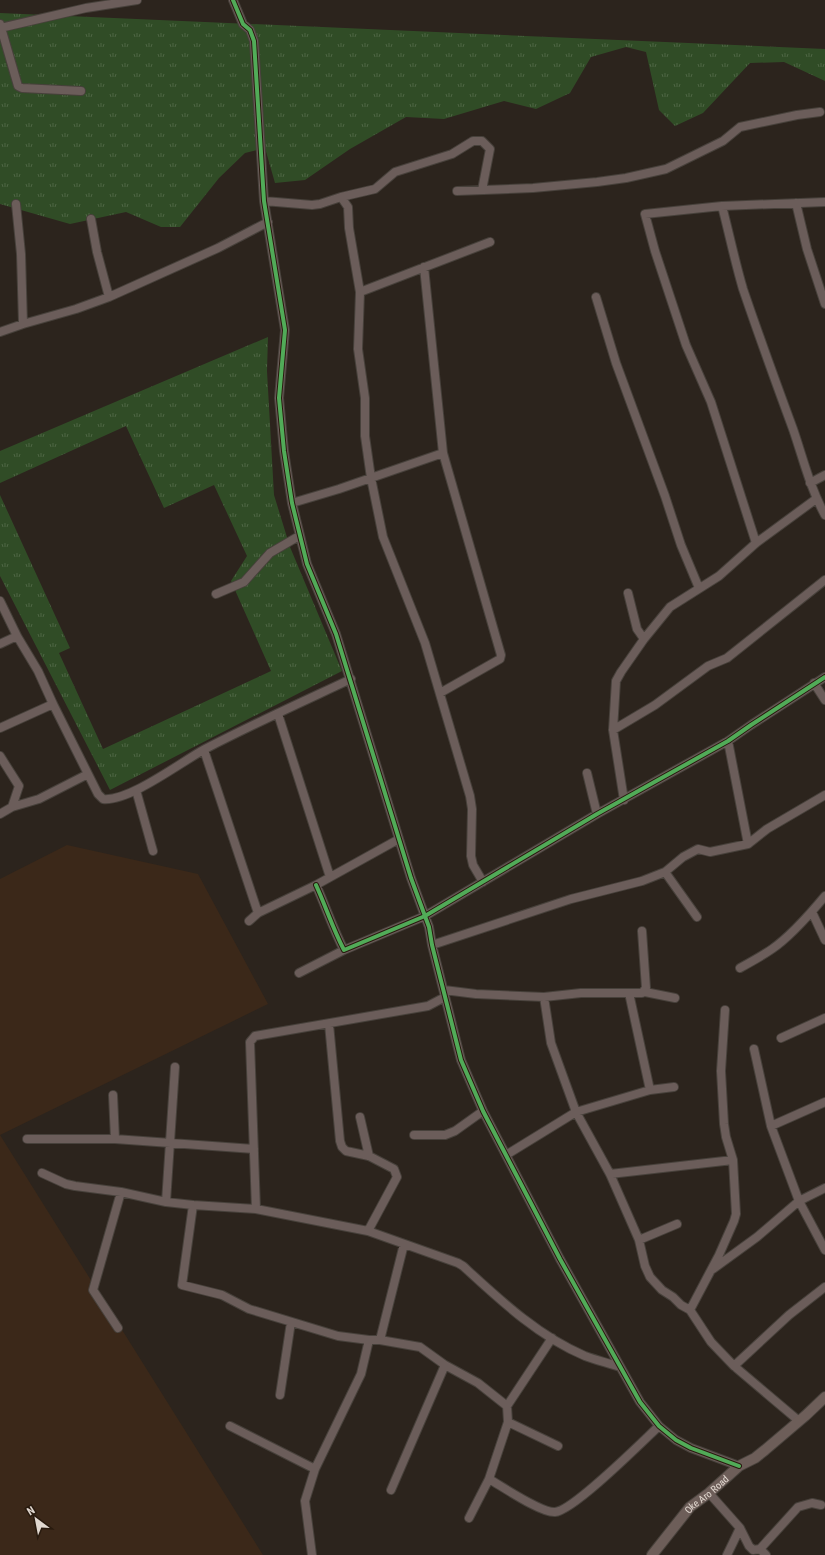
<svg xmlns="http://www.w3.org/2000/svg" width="825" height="1555" font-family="'Roboto Condensed',sans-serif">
<defs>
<pattern id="grass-tufts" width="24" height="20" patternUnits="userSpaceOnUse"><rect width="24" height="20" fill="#304c26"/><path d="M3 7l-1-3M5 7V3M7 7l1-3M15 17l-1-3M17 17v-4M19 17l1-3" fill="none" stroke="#4e6544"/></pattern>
</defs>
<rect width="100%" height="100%" fill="#2c241d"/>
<path fill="#3b2819" d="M67 845 198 874 268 1004 0 1135 263 1555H0V879Z"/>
<path fill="url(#grass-tufts)" d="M0 13 825 49V81L784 62 750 63 703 113 675 126 659 110 646 52 626 47 591 57 570 93 536 109 504 101 444 119 406 117 350 149 305 180 275 183 265 148 245 153 219 178 180 227H161L126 212 70 224 0 204Z
M268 337 267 371 274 495 290 547 342 671 110 790 0 576V495L70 648 59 653 103 749 271 671 231 581 247 556 214 485 164 508 126 426 0 483V451Z"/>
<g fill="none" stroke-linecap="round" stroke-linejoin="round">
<defs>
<path id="minor" d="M233 0 243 24 250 30 254 41 264 201 285 330 279 398 284 451 292 503 307 564 336 634 411 878 429 927 432 945 461 1060 483 1111 560 1259 640 1402 659 1426 676 1440 691 1448 739 1466
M0 24 18 86 22 88 81 91
M0 28 86 8 137 0
M457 191 533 188 597 182 626 178 666 169 723 141 740 127 797 115 820 112
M341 197 348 207 349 228 360 292 358 349 365 398V436L371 478 383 537 425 643 470 796 472 809 471 856 473 865 483 882
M264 201 312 205 320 204 341 197 375 189 395 172 452 154 473 141H482L490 149 482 190
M796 203 807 249 825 304
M16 204 21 254 23 324
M722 206C729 233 735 262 743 289 759 336 776 383 793 429 803 458 810 488 825 515
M91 219 97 252 109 297
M424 267 443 453 501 655 500 659 440 693
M360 292 490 242
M596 297 616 363 665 496 681 545 699 588
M0 332 23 324 76 309 109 297 218 248 268 222
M810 483 825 475
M292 503 339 489 443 453
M756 543 711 402 686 345 655 251 645 214 722 206 825 202
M628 593 637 629 644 639
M216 594 244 582 270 553 299 536
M0 601 17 636 38 671 53 704 98 794 103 799C129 802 181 762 205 749 253 724 302 702 351 679
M0 644 17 636
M814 683 825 700
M278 714 330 877
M0 728 53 704
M613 730 655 705 708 666 727 658 825 580
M728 741 748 844
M204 750 258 913
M0 756 19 786 12 807 0 814
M587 773 597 814
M136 790 153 851
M624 800 613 730 616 681 621 672 644 639 670 607 719 576 756 543 816 499
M12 807 39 799 88 774
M665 872 697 917
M316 885C326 907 333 929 344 950L425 916 597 814 728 741 751 725 825 677
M812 912 825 940
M249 921 258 913 316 885 399 839
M432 945 571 899 642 881 665 872 683 857 698 849 710 852 748 844 767 829 825 795
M740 968C751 962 762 956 772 949 791 936 810 914 825 896
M299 973 344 950
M444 990 476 994 544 997 581 993H642L646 988 642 931
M645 992 675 998
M629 993 650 1090 674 1087
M544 997 551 1043 576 1112 610 1174 639 1240 645 1266 650 1277 662 1290 673 1297 681 1305 690 1310 711 1342 734 1366 799 1421
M329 1024 340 1141 342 1147 346 1151 369 1156 394 1169 397 1177 368 1231
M781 1038 825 1018
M754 1049 771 1126 799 1201 825 1250
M113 1095 115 1139
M360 1117 369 1156
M771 1126 825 1102
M414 1135H445L455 1131 483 1111
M27 1139H115L254 1149
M506 1155 576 1112 650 1090
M42 1173 66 1184 75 1186 121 1192 166 1202 193 1205 256 1209 368 1231 458 1263 463 1266C500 1300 538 1336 585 1356 596 1360 608 1363 620 1367
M610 1174 733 1160
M166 1202 175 1067
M193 1205 182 1285 222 1295 249 1309 338 1336 369 1340H380L420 1347 445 1365 478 1383 507 1406
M256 1209 250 1042 255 1036 428 1006 445 997
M639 1240 677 1224
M713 1269 757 1237 799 1201 825 1188
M690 1310 719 1255 734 1221 736 1214 733 1160 726 1137 724 1124 721 1071 725 1010
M118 1328 93 1290 121 1192
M380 1340 404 1244
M734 1366 789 1315 825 1287
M280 1395 291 1322
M508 1422 558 1446
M230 1426 315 1469
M489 1479C503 1487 541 1513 555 1512 573 1511 642 1442 659 1426
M391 1490 445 1365
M709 1493 740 1528 749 1546 753 1550 760 1549 766 1555
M469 1518 489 1479 508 1422 507 1406 552 1338
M760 1549 798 1507 812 1503 821 1505
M312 1555 305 1501 315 1469 361 1374 369 1340
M727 1555 740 1528"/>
<g id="major">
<path id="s1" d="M652 1555 690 1507 709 1493 739 1466 755 1458 765 1450 805 1416 825 1397"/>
</g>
</defs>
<use href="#minor" stroke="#47413b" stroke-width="10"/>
<use href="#major" stroke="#47413b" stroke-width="12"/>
<use href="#minor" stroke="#6b5d5a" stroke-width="8"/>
<use href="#major" stroke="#6d5e59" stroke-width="10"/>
<defs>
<path id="cycleway" d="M233 0 243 24 250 30 254 41 264 201 285 330 279 398 284 451 292 503 307 564 336 634 411 878 429 927 432 945 461 1060 483 1111 560 1259 640 1402 659 1426 676 1440 691 1448 739 1466
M316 885C326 907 333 929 344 950L425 916 597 814 728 741 751 725 825 677"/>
</defs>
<use href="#cycleway" stroke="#281a0e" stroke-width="6"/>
<use href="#cycleway" stroke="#51ab58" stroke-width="4"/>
</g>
<g text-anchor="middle" stroke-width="3.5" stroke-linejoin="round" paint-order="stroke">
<g font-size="10" fill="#e1d8d0" stroke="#281a0e">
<text dy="4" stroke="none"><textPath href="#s1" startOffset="82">Oke Aro Road</textPath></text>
</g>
</g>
<g transform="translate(36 1519) rotate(328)" stroke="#281a0e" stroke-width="3" paint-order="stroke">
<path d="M0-3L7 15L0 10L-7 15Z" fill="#e1d8d0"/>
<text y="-6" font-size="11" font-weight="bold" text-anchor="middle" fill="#e1d8d0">N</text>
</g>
</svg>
